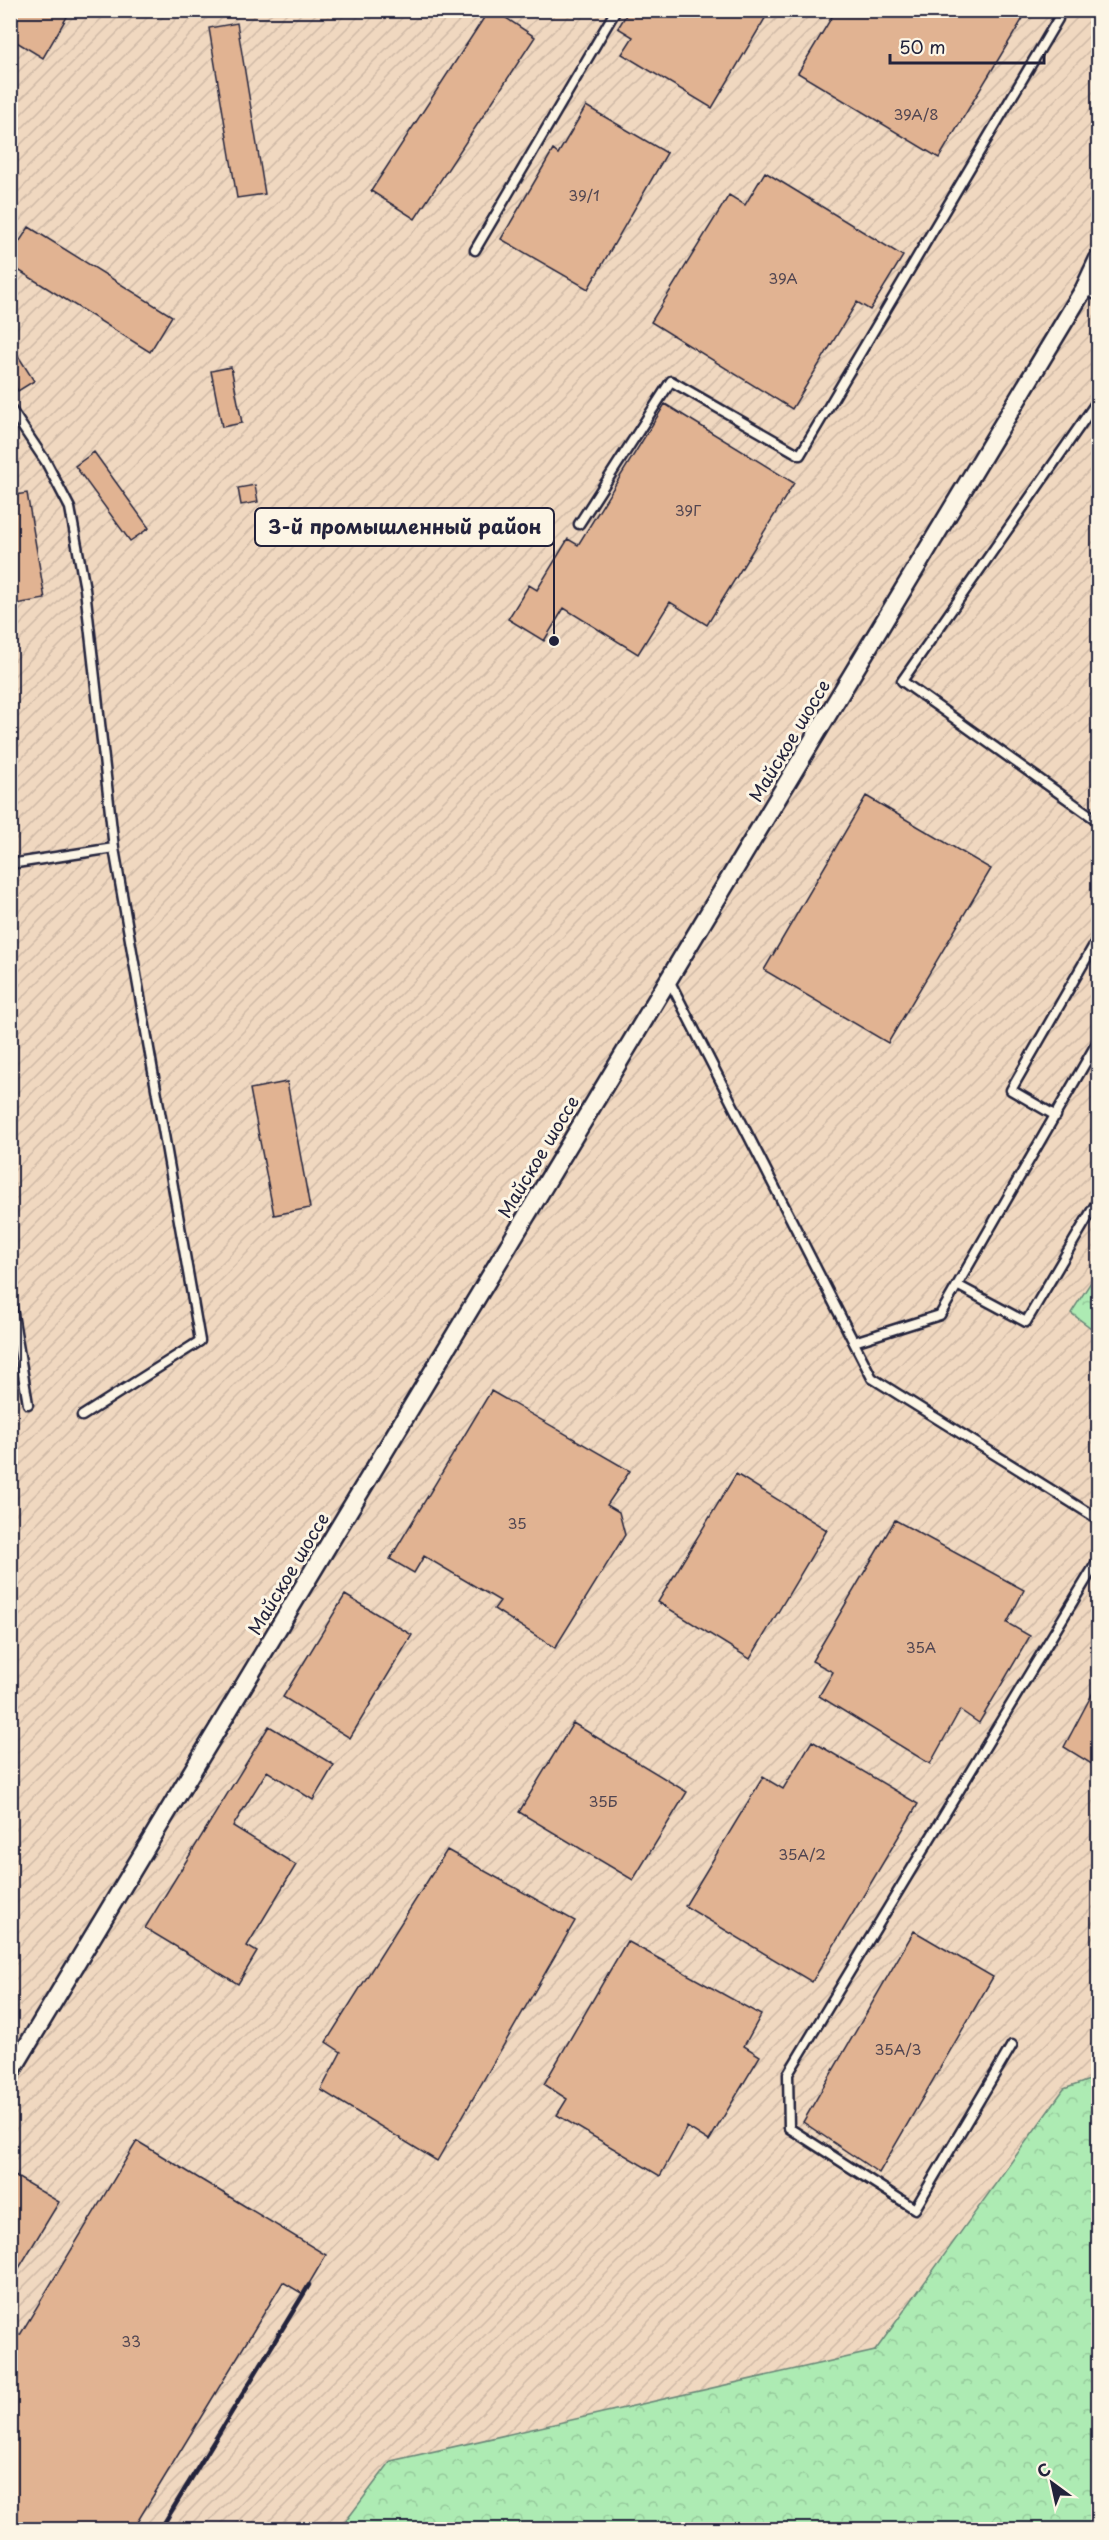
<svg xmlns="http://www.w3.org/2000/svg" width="1109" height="2540" font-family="'Playpen Sans',sans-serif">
<defs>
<pattern id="industrial-furrows" width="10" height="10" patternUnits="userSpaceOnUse" patternTransform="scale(1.5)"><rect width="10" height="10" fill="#f0d8c0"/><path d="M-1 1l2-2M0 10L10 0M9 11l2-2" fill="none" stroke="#ceb9a6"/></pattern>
<pattern id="forest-crowns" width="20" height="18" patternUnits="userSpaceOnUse" patternTransform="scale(1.5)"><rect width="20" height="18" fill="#adebb3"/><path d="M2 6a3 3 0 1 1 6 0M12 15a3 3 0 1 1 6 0" fill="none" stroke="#95c99b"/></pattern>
</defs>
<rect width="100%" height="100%" fill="#f7e8d4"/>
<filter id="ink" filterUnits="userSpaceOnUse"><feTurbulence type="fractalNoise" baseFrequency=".0167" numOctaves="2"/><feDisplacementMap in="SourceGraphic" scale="12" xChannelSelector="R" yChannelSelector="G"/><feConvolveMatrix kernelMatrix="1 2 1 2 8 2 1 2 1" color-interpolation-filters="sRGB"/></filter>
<g filter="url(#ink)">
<path fill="url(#industrial-furrows)" d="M11 11H1098V1272L1071 1313 1098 1333V2287L477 2529 11 2530Z"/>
<path fill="url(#forest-crowns)" stroke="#688677" stroke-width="1.5" d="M1098 1271V1333L1071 1313Z
M1098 2077V2529H340L391 2461 875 2351 1064 2089Z"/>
<path fill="#e1b392" stroke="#22223b" stroke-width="1.5" d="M10 10H71L43 58 10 38Z
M489 10H494L535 37 415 219 371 191Z
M629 10H770L712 108 622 54 633 37 618 28Z
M836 10H1028L939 158 798 73Z
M237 23 265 194 237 198 209 28Z
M586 106 667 153 588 289 501 239 553 150 558 154Z
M765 172 903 256 870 310 857 302 792 409 651 322 729 195 745 205Z
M29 227 172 316 150 352 10 265V256Z
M10 343 34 381 18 391 10 378Z
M231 367 242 423 222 427 211 371Z
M665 404 794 483 707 625 670 602 638 654 564 608 544 641 508 619 529 585 537 590 568 539 578 545Z
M94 452 149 528 130 541 75 466Z
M255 485 258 502 241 505 238 488Z
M27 493 45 599 10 605V496Z
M866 796 991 869 888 1043 764 970Z
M287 1082 310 1208 274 1215 250 1089Z
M491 1391 630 1471 607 1505 619 1512 625 1535 555 1648 494 1609 500 1601 424 1556 414 1573 390 1559Z
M736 1474 827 1530 750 1659 658 1602Z
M895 1520 1024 1590 1007 1623 1030 1636 979 1723 960 1710 930 1764 819 1696 833 1672 812 1661Z
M345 1595 412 1635 350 1738 283 1697Z
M1098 1683V1768L1064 1747Z
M573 1723 687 1792 633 1880 519 1812Z
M269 1726 334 1765 313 1800 267 1771 233 1826 296 1865 247 1946 257 1952 238 1984 145 1928Z
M812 1741 918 1804 812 1982 685 1906 763 1777 783 1789Z
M447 1850 575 1921 437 2161 321 2090 341 2052 326 2042Z
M914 1931 993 1977 879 2173 803 2122Z
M627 1941 761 2015 744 2046 760 2056 709 2141 687 2127 660 2176 557 2115 567 2099 544 2084Z
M137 2141 326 2255 303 2294 283 2282 133 2529H21L10 2523V2329L20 2335Z
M10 2173 59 2202 10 2283Z"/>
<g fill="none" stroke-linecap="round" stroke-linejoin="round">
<defs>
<path id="service" d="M475 250 616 10
M1084 289 1098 296
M1098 400 902 681 1098 821
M10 408 46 462 70 508 85 589 114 848 200 1341 82 1416
M579 524 671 381 800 455 1058 19V10
M10 864 114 848
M669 980 872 1378 1098 1519
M1056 1116 1011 1090 1098 938
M957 1285 1026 1322 1098 1200
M10 1296 28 1404
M854 1342 940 1315 1098 1041
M1012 2045 915 2209 789 2128 788 2074 1098 1560"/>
<path id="minor" d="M10 2074 1084 289 1098 259"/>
</defs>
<use href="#service" stroke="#22223b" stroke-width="13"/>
<use href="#minor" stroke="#22223b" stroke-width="21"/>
<use href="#service" stroke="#fcf5e5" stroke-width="8"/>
<use href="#minor" stroke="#fcf5e5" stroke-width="16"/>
<path stroke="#22223b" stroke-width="4.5" d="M160 2530 309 2285"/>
</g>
</g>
<g text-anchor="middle" stroke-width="6" stroke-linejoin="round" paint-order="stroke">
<g font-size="15" fill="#524651">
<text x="916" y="120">39А/8</text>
<text x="584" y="201">39/1</text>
<text x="783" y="284">39А</text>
<text x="688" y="516">39Г</text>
<text x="517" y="1529">35</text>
<text x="921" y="1653">35А</text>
<text x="603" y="1807">35Б</text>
<text x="802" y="1860">35А/2</text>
<text x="898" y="2055">35А/3</text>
<text x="131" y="2347">33</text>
</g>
<g font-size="18" fill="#22223b" stroke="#fcf5e5">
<text transform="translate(790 741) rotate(-59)" y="6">Майское шоссе</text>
<text transform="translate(539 1157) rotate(-59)" y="6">Майское шоссе</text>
<text transform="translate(289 1574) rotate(-59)" y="6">Майское шоссе</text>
</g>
</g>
<path fill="none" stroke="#22223b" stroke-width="2" d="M554 641L554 527"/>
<circle fill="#22223b" stroke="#fcf5e5" stroke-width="2" cx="554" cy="641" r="6"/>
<rect fill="#fcf5e5" stroke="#22223b" stroke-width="2" x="255" y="508" width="299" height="38" rx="6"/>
<g font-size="20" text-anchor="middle" font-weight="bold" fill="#22223b">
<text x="405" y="534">3-й промышленный район</text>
</g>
<rect width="1109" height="2540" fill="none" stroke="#fcf5e5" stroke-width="36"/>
<rect x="18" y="18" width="1073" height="2504" fill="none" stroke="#22223b" stroke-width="2" filter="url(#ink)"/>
<g transform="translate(1052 2483) rotate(327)" stroke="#fcf5e5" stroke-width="4.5" paint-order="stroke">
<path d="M0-4.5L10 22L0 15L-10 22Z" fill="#22223b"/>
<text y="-9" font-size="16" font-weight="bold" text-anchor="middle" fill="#22223b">С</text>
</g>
<path d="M890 54v9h154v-9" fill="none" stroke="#22223b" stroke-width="3"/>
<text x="899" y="54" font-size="18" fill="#22223b" stroke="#fcf5e5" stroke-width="4.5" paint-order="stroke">50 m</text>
</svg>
